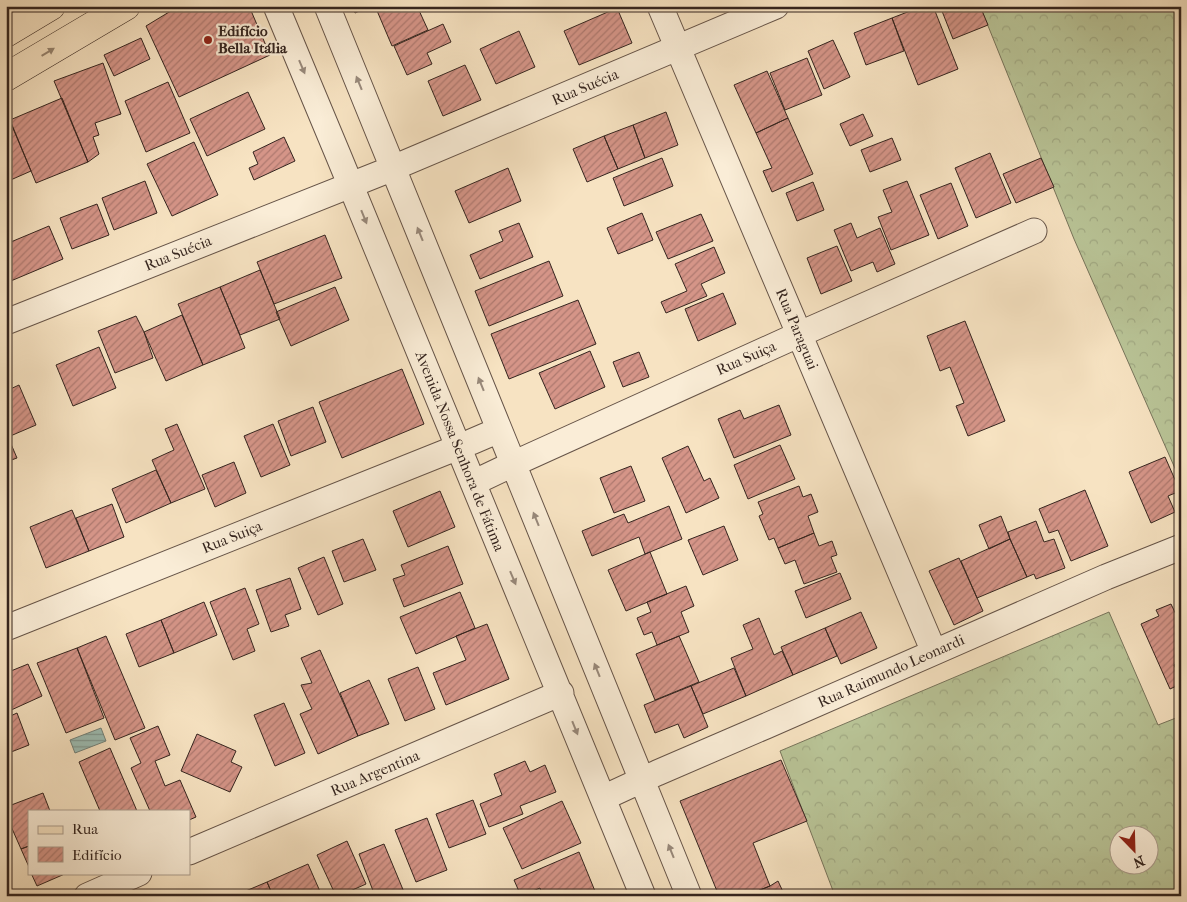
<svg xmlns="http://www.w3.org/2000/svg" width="1187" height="902" font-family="'IM FELL French Canon',serif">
<defs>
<pattern id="forest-crowns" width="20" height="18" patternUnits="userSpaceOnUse" patternTransform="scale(1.25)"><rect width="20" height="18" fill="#b9c497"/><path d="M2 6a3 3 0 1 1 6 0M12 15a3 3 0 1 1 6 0" fill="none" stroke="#a0a882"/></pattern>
<pattern id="water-rules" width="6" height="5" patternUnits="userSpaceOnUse" patternTransform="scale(1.25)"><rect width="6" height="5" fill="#9dbeb5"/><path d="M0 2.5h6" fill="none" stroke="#819a93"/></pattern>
<pattern id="building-hatch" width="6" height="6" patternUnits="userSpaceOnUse" patternTransform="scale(1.25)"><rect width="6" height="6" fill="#d59588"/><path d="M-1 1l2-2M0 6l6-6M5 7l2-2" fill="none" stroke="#ae796f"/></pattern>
</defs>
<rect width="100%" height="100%" fill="#f7e3c2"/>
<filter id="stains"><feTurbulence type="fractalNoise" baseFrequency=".004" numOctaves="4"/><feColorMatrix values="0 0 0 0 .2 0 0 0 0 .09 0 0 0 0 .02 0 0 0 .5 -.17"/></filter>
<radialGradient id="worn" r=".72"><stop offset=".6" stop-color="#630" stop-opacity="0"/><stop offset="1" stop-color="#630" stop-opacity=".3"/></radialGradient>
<path fill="url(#forest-crowns)" stroke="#77745b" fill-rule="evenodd" d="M980 6H1181V482L1074 239Z
M1109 612 1158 725 1181 716V896H835L780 751ZM1120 834H1150V864H1120Z"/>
<path fill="url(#water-rules)" stroke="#738179" d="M101 728 106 741 75 753 70 740Z"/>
<path fill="url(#building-hatch)" stroke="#35251f" d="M179 6H249L270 55 179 97 146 26Z
M352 6H370L355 13Z
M375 6H417L428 30 392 46Z
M923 6H933L958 69 918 85 892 18Z
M940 6H980L988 25 953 39Z
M617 8 632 43 579 65 564 31Z
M892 18 904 51 866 65 854 33Z
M443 24 451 42 427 53 432 64 407 75 394 46Z
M519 31 535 67 496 84 480 49Z
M141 38 150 59 114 76 104 55Z
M833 40 850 77 824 89 808 51Z
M807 58 822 95 785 110 770 73Z
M103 63 121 114 95 123 99 135 93 137 99 154 88 162 54 81Z
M465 65 481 100 443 116 428 81Z
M767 71 788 118 756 133 734 85Z
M168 82 190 133 146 152 125 101Z
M248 92 265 129 207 156 190 119Z
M62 98 88 162 36 183 10 120Z
M666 112 678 145 645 158 633 125Z
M863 114 873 136 850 146 840 124Z
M788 118 813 174 772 192 763 171 772 168 756 133Z
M633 125 645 158 618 169 604 136Z
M12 126 31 171 6 182V128Z
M604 136 618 169 587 182 573 149Z
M284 137 295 161 254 180 249 168 258 164 253 152Z
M892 138 901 160 870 172 861 150Z
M194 142 218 195 172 216 147 164Z
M990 153 1011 203 976 218 955 168Z
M662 158 673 186 624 206 613 178Z
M1041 158 1054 187 1016 203 1003 174Z
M508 168 521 201 469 223 455 191Z
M145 181 157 213 114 230 102 198Z
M907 181 929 235 891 250 878 217 892 212 883 190Z
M813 182 824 210 797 221 786 193Z
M951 183 968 226 938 239 920 195Z
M97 204 109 235 72 249 60 218Z
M642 213 653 240 618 254 607 228Z
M701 214 713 241 668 259 656 232Z
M519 223 533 257 480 279 470 255 503 241 499 231Z
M851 223 857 238 880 228 895 264 877 272 873 262 851 271 834 230Z
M49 226 63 259 6 283V244Z
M325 235 342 278 274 304 257 262Z
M837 246 852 281 821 294 807 258Z
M714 247 725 273 701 284 707 296 666 313 661 302 687 291 675 264Z
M549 261 563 296 489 326 475 291Z
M260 270 280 319 240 335 220 287Z
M220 287 245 348 203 365 178 304Z
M335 287 349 320 291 346 276 312Z
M723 293 736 324 698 341 685 309Z
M578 300 596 344 509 379 491 334Z
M182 315 203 365 166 381 144 332Z
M136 316 144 332 153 358 115 373 98 331Z
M965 321 1005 421 968 436 956 406 964 403 950 367 940 371 927 336Z
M99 347 116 388 73 406 56 365Z
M590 351 605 387 555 409 539 373Z
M639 352 649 377 623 387 613 362Z
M402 369 424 424 342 458 319 402Z
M19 385 36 425 8 437 17 458 6 462V391Z
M779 405 791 435 734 458 718 419 740 410 744 419Z
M313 407 326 442 291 456 278 421Z
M177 424 205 489 171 503 152 460 174 450 165 429Z
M273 424 290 465 261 477 244 436Z
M780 445 795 479 748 499 734 465Z
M688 446 704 481 710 478 719 498 686 513 662 458Z
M1165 457 1180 491 1168 496 1175 512 1151 523 1129 472Z
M234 462 246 493 215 507 202 475Z
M631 466 645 501 614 513 600 478Z
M156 470 171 503 126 523 112 489Z
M799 486 803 497 811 494 818 512 808 516 814 533 778 548 774 538 769 540 759 516 763 514 758 502Z
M1085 490 1108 546 1071 561 1058 530 1049 533 1039 509Z
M440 491 455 527 408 547 393 511Z
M112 504 124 537 89 551 76 518Z
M669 506 682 539 645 554 639 537 592 556 582 531 624 514 628 523Z
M72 510 89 551 46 568 30 527Z
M1001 516 1010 539 989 549 979 525Z
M1036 521 1044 542 1054 539 1065 568 1036 579 1034 574 1027 577 1010 539 1008 532Z
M724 526 738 560 703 575 688 540Z
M814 533 819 546 832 541 837 555 831 557 837 572 804 584 795 560 785 564 778 548Z
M363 539 376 570 344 582 332 551Z
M1010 539 1027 577 977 598 961 561Z
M448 546 463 584 404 607 393 579 405 575 401 565Z
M650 552 667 594 626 611 608 570Z
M324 557 343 604 318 615 298 568Z
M959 558 983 611 954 625 929 571Z
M840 573 851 599 806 618 795 591Z
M290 578 301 609 285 615 289 626 271 632 256 590Z
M686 586 694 606 681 612 689 632 657 645 652 632 644 635 637 618 651 612 647 602Z
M245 588 259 624 247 629 255 651 233 660 210 602Z
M460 592 475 628 416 654 400 617Z
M204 602 217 635 174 653 161 620Z
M1171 604 1181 625V662L1174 665 1181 679V684L1170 689 1141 624 1159 616 1156 610Z
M861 612 877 648 841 664 825 628Z
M759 618 774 655 782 651 793 675 746 696 731 658 753 649 743 625Z
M161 620 174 653 139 667 126 634Z
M487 624 509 679 446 705 433 673 466 660 456 636Z
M825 628 837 656 793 675 781 647Z
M106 636 145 728 115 740 77 648Z
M679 636 699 682 655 700 636 654Z
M77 648 104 718 66 733 37 663Z
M320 650 358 736 318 754 300 714 312 709 301 685 312 683 301 658Z
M28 664 42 696 9 711 6 705V673Z
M418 667 435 709 405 721 388 679Z
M734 668 746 696 703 714 691 686Z
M369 680 389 724 358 736 340 693Z
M691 686 708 727 684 738 678 724 655 733 644 705Z
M284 703 305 753 275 766 254 715Z
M17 713 29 745 6 754V718Z
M158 726 170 755 155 761 165 786 180 780 196 817 189 820V811H150L131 768 141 763 130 738Z
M197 734 236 751 231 762 242 767 230 792 181 771Z
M110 748 137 811H100L79 762Z
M781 760 807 821 753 843 770 886 745 896H719L680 801Z
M525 761 530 772 545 765 556 792 520 806 523 814 489 827 480 804 502 795 494 774Z
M43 793 50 811H29V846L21 849 6 815V807Z
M473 800 486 834 449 848 436 814Z
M562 801 581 843 522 869 503 828Z
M427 818 447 870 416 882 395 830Z
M347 841 366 884 339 896H336L317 855Z
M384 844 404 892 395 896H375L359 854Z
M29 846V867L21 849Z
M579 852 597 896H543L540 888 521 896 514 880Z
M308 864 322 896H273L267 882Z
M31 873H67L37 886Z
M778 881 785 896H745L770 886Z
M267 882 273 896H234Z"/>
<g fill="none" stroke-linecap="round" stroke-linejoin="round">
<defs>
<path id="minor" d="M276 6 339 157 643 896
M327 6 689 896
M660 6 934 652
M6 322 381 173 776 6
M473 483 513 464 800 334 1034 231
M6 628 471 442 499 430
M603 798 657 773 766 726 1106 577 1181 547
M189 852 561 693
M87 896 139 873"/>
<path id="major" d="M6 33 51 6
M6 77 126 6"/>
</defs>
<use href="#minor" stroke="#665448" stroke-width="27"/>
<use href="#major" stroke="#35251f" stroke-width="29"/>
<use href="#minor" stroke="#faedd7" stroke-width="25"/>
<use href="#major" stroke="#f7e3c2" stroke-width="28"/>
</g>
<defs><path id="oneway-solid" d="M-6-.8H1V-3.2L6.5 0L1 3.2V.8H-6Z" transform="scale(1.25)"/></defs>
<use fill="#968470" href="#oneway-solid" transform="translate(48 52) rotate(-31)"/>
<g fill="#98897b">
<use href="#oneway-solid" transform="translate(302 67) rotate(67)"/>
<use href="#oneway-solid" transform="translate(359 83) rotate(-112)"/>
<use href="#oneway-solid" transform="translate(364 217) rotate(68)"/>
<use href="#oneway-solid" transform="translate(420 234) rotate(-112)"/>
<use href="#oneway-solid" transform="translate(481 384) rotate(-112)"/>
<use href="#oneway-solid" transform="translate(536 519) rotate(-112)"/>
<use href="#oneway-solid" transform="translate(513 578) rotate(67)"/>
<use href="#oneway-solid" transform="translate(597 670) rotate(-112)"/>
<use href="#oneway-solid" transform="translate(575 728) rotate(68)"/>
<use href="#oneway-solid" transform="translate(671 851) rotate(-112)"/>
</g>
<circle fill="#8f2418" stroke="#faedd7" stroke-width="2" cx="208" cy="40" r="5"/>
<g text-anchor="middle" stroke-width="4.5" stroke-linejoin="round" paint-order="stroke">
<g font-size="15" font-weight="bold" fill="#35251f" stroke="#faedd7" text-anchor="start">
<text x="218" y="36">Edifício<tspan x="218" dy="17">Bella Itália</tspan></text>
</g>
<g font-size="15" fill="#35251f" stroke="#faedd7">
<text transform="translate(585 87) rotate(-23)" y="5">Rua Suécia</text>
<text transform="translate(178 253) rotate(-22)" y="5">Rua Suécia</text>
<text transform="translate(797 329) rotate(67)" y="5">Rua Paraguai</text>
<text transform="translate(746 358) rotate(-24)" y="5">Rua Suiça</text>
<text transform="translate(460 451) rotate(68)" y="5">Avenida Nossa Senhora de Fátima</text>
<text transform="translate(232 537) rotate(-22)" y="5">Rua Suiça</text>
<text transform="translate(891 671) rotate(-24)" y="5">Rua Raimundo Leonardi</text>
<text transform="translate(375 773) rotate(-23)" y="5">Rua Argentina</text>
</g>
</g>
<rect width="1187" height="902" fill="none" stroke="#f7e3c2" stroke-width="25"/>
<rect x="8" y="8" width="1172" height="887" fill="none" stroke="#35251f" stroke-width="2.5"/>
<rect x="12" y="12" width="1162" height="877" fill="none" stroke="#35251f"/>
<rect x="28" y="810" width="162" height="65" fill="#faedd7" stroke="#ab9d8d"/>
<rect x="38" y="826" width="25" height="8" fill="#f7e3c2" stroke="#ab9d8d"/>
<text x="72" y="834" font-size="15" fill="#35251f">Rua</text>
<rect x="38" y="847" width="25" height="15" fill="url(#building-hatch)" stroke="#ab9d8d"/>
<text x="72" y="860" font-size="15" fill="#35251f">Edifício</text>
<g transform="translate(1134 850) rotate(157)"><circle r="24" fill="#faedd7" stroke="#ab9d8d"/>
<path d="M0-4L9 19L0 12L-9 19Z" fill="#8f2418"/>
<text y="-8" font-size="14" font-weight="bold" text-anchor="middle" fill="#35251f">N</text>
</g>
<rect width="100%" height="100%" filter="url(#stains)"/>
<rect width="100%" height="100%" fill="url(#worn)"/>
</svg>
